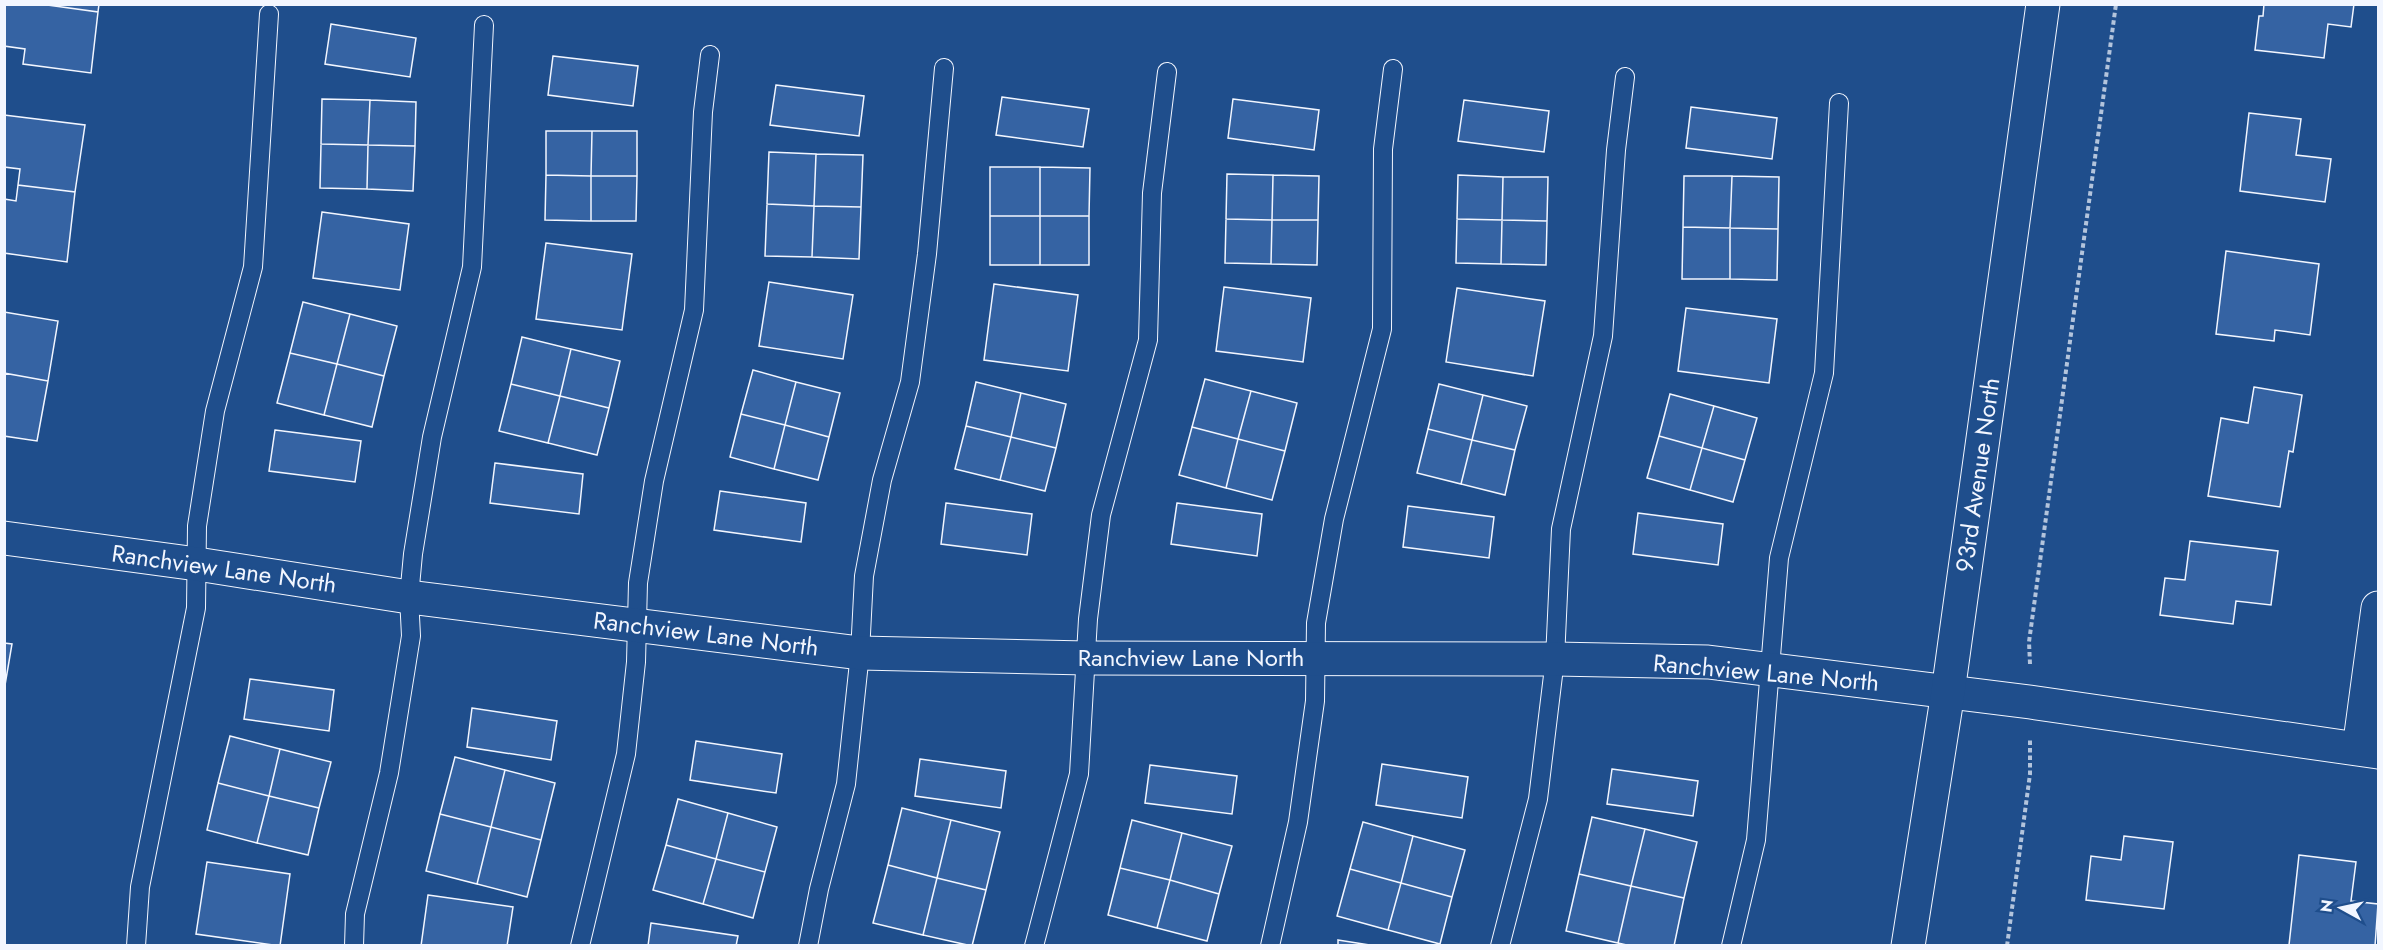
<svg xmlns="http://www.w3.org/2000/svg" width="2383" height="950" font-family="Jost,sans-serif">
<rect width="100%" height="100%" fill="#1f4e8c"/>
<path fill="#3563a3" stroke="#f2f6ff" stroke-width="1.5" d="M4 4H40L98 12 91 73 23 64 25 49 4 46Z
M40 4H99L98 12Z
M2264 4H2354L2351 27 2328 24 2324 58 2255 50 2259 16H2263Z
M331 24 416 38 410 77 325 64Z
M553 56 638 66 633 106 548 95Z
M776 85 864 96 859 136 770 125Z
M1002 97 1089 109 1083 147 996 135Z
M322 99 370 100 368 145 321 144Z
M1233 99 1319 110 1314 150 1228 138Z
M370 100 416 102 415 146 368 145Z
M1464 100 1549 111 1544 152 1458 141Z
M1691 107 1777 118 1772 159 1686 148Z
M2249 113 2301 119 2296 155 2331 159 2325 202 2240 191Z
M4 115 85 125 75 192 18 185 20 169 4 167Z
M546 131H592L591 176 546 175Z
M592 131H637V176H591Z
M321 144 368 145 367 189 320 188Z
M368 145 415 146 413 191 367 189Z
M769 152 816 154 814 206 767 204Z
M816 154 863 155 861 207 814 206Z
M990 167H1040V216H990Z
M1040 167 1090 168 1089 216H1040Z
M1227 174 1273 175 1272 220 1226 219Z
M546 175 591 176V221L545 220Z
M1273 175 1319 176 1318 220H1272Z
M1458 175 1503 177 1502 220 1457 219Z
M591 176H637L636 221H591Z
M1684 176H1732L1730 228 1683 227Z
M1732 176 1779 177 1778 229 1730 228Z
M1503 177H1548L1547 221 1502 220Z
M18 185 75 192 67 262 4 253V199L16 201Z
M767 204 814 206 812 257 765 256Z
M814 206 861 207 859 259 812 257Z
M322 212 409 224 400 290 313 278Z
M990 216H1040V265H990Z
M1040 216H1089V265H1040Z
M1226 219 1272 220 1271 264 1225 263Z
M1457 219 1502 220 1501 264 1456 263Z
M1272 220H1318L1317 265 1271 264Z
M1502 220 1547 221 1546 265 1501 264Z
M1683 227 1730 228V279H1682Z
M1730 228 1778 229 1777 280 1730 279Z
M546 243 632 254 622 330 536 319Z
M2226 251 2319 264 2310 335 2275 330 2274 341 2216 334Z
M769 282 853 295 843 359 759 346Z
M994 284 1078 295 1068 371 984 360Z
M1224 287 1311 298 1303 362 1216 351Z
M1457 288 1545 301 1533 376 1446 362Z
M303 302 350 314 337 364 290 353Z
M1686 308 1777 319 1769 383 1678 371Z
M4 312 58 321 48 381 4 373Z
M350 314 397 326 384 376 337 364Z
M522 337 571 349 560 396 511 384Z
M571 349 620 361 609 408 560 396Z
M290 353 337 364 324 415 277 403Z
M337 364 384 376 372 427 324 415Z
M753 370 796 382 785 425 741 414Z
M4 373 48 381 37 441 4 436Z
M1205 379 1251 391 1238 439 1192 427Z
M796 382 840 393 829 437 785 425Z
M976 382 1021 393 1011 437 966 426Z
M511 384 560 396 548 443 499 431Z
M1439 384 1483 395 1472 440 1428 429Z
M2254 387 2302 395 2293 452 2289 451 2280 507 2208 496 2221 418 2248 423Z
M1251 391 1297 403 1285 451 1238 439Z
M1021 393 1066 404 1056 448 1011 437Z
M1670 394 1714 406 1702 448 1659 436Z
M1483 395 1527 406 1515 450 1472 440Z
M560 396 609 408 597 455 548 443Z
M1714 406 1757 418 1745 460 1702 448Z
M741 414 785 425 774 469 730 457Z
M785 425 829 437 818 480 774 469Z
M966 426 1011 437 1000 480 955 469Z
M1192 427 1238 439 1226 488 1179 475Z
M1428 429 1472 440 1461 484 1417 473Z
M275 430 361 441 355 482 269 471Z
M1659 436 1702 448 1690 490 1647 478Z
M1011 437 1056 448 1045 491 1000 480Z
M1238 439 1285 451 1272 500 1226 488Z
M1472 440 1515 450 1505 495 1461 484Z
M1702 448 1745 460 1733 502 1690 490Z
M495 463 583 474 579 514 490 503Z
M720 491 806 503 801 542 714 530Z
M946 503 1032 514 1027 555 941 544Z
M1177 503 1262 514 1257 556 1171 544Z
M1408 506 1494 517 1489 558 1403 547Z
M1638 513 1723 524 1718 565 1633 554Z
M2190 541 2278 551 2271 605 2236 601 2233 624 2160 615 2165 578 2185 580Z
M4 643 12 644 4 691Z
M250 679 334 690 329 731 244 719Z
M472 708 557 721 551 760 467 747Z
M230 736 280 749 269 796 218 783Z
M696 741 782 754 776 793 690 780Z
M280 749 331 762 319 808 269 796Z
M455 757 505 770 491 827 440 814Z
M920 759 1006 771 1001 808 915 796Z
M1382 764 1468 777 1462 818 1376 805Z
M1150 765 1237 776 1232 814 1145 803Z
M1612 769 1698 781 1693 816 1607 804Z
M505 770 555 783 541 840 491 827Z
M218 783 269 796 257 843 207 830Z
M269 796 319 808 308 855 257 843Z
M678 799 728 813 716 859 666 845Z
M902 808 951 820 937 878 888 865Z
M728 813 777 827 765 872 716 859Z
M440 814 491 827 477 884 426 871Z
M1592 817 1645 829 1631 886 1579 874Z
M951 820 1000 832 986 890 937 878Z
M1132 820 1182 833 1170 880 1120 868Z
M1363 822 1413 836 1401 883 1350 869Z
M491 827 541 840 527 897 477 884Z
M1645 829 1697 842 1684 898 1631 886Z
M1182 833 1232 846 1219 894 1170 880Z
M1413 836 1465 850 1452 897 1401 883Z
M2124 836 2173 842 2164 909 2086 900 2091 856 2121 860Z
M666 845 716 859 703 904 653 890Z
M2299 855 2356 862 2351 901 2378 904 2375 946 2289 945Z
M716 859 765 872 753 918 703 904Z
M207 862 290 874 280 946 196 934Z
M888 865 937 878 923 935 873 923Z
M1120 868 1170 880 1157 928 1108 915Z
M1350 869 1401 883 1388 930 1337 916Z
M1579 874 1631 886 1618 943 1566 931Z
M937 878 986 890 972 946 923 935Z
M1170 880 1219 894 1207 941 1157 928Z
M1401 883 1452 897 1440 944 1388 930Z
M1631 886 1684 898 1674 946H1631L1618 943Z
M428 895 513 907 507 946H421Z
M651 923 738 936 736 946H648Z
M1338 940 1376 946H1338Z"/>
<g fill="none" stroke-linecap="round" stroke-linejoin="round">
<defs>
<path id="service" d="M136 946 140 887 196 608 197 526 215 411 253 267 269 14
M354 946 355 914 389 773 411 636 409 597 413 554 432 437 472 267 484 25
M580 946 626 754 636 662 638 583 654 481 694 310 703 112 710 55
M808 946 819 889 846 784 860 653 864 576 882 480 910 382 927 254 944 68
M1034 946 1079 774 1088 619 1101 515 1148 340 1152 193 1167 72
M1270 946 1298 822 1315 701 1316 623 1334 519 1382 329 1383 149 1393 69
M1500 946 1538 799 1555 659 1561 529 1603 336 1616 150 1625 77
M1731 946 1756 840 1779 558 1824 373 1839 103"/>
<path id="minor" d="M4 538 197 564 409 597 860 653 1087 658 1555 659 1708 662 2030 702 2378 752
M2359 749 2378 608"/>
<path id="secondary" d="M1908 946 1948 692 2043 4"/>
</defs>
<use href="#service" stroke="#f2f6ff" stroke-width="20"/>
<use href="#minor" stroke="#f2f6ff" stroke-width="35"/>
<use href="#secondary" stroke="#f2f6ff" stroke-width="35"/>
<path stroke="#b3c4dc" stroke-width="4" stroke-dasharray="4.5 3" stroke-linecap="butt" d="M2030 664 2029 642 2116 4
M2007 946 2030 774V738"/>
<use href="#service" stroke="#1f4e8c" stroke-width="18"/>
<use href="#minor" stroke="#1f4e8c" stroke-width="33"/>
<use href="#secondary" stroke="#1f4e8c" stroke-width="33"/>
</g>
<g text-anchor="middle" stroke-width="4.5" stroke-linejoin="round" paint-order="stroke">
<g font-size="24" fill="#f2f6ff" stroke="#1f4e8c">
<text transform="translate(1978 475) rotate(-82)" y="8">93rd Avenue North</text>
<text transform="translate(224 569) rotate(8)" y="8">Ranchview Lane North</text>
<text transform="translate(706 634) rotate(7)" y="8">Ranchview Lane North</text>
<text x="1191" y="666">Ranchview Lane North</text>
<text transform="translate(1766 673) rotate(5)" y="8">Ranchview Lane North</text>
</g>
</g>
<rect width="2383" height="950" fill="none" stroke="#f2f6ff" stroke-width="12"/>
<g transform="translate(2341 908) rotate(278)" stroke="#1f4e8c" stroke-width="4.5" paint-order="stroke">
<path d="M0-4.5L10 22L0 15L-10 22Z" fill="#f2f6ff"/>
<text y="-9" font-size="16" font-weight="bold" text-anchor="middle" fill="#f2f6ff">N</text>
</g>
</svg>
